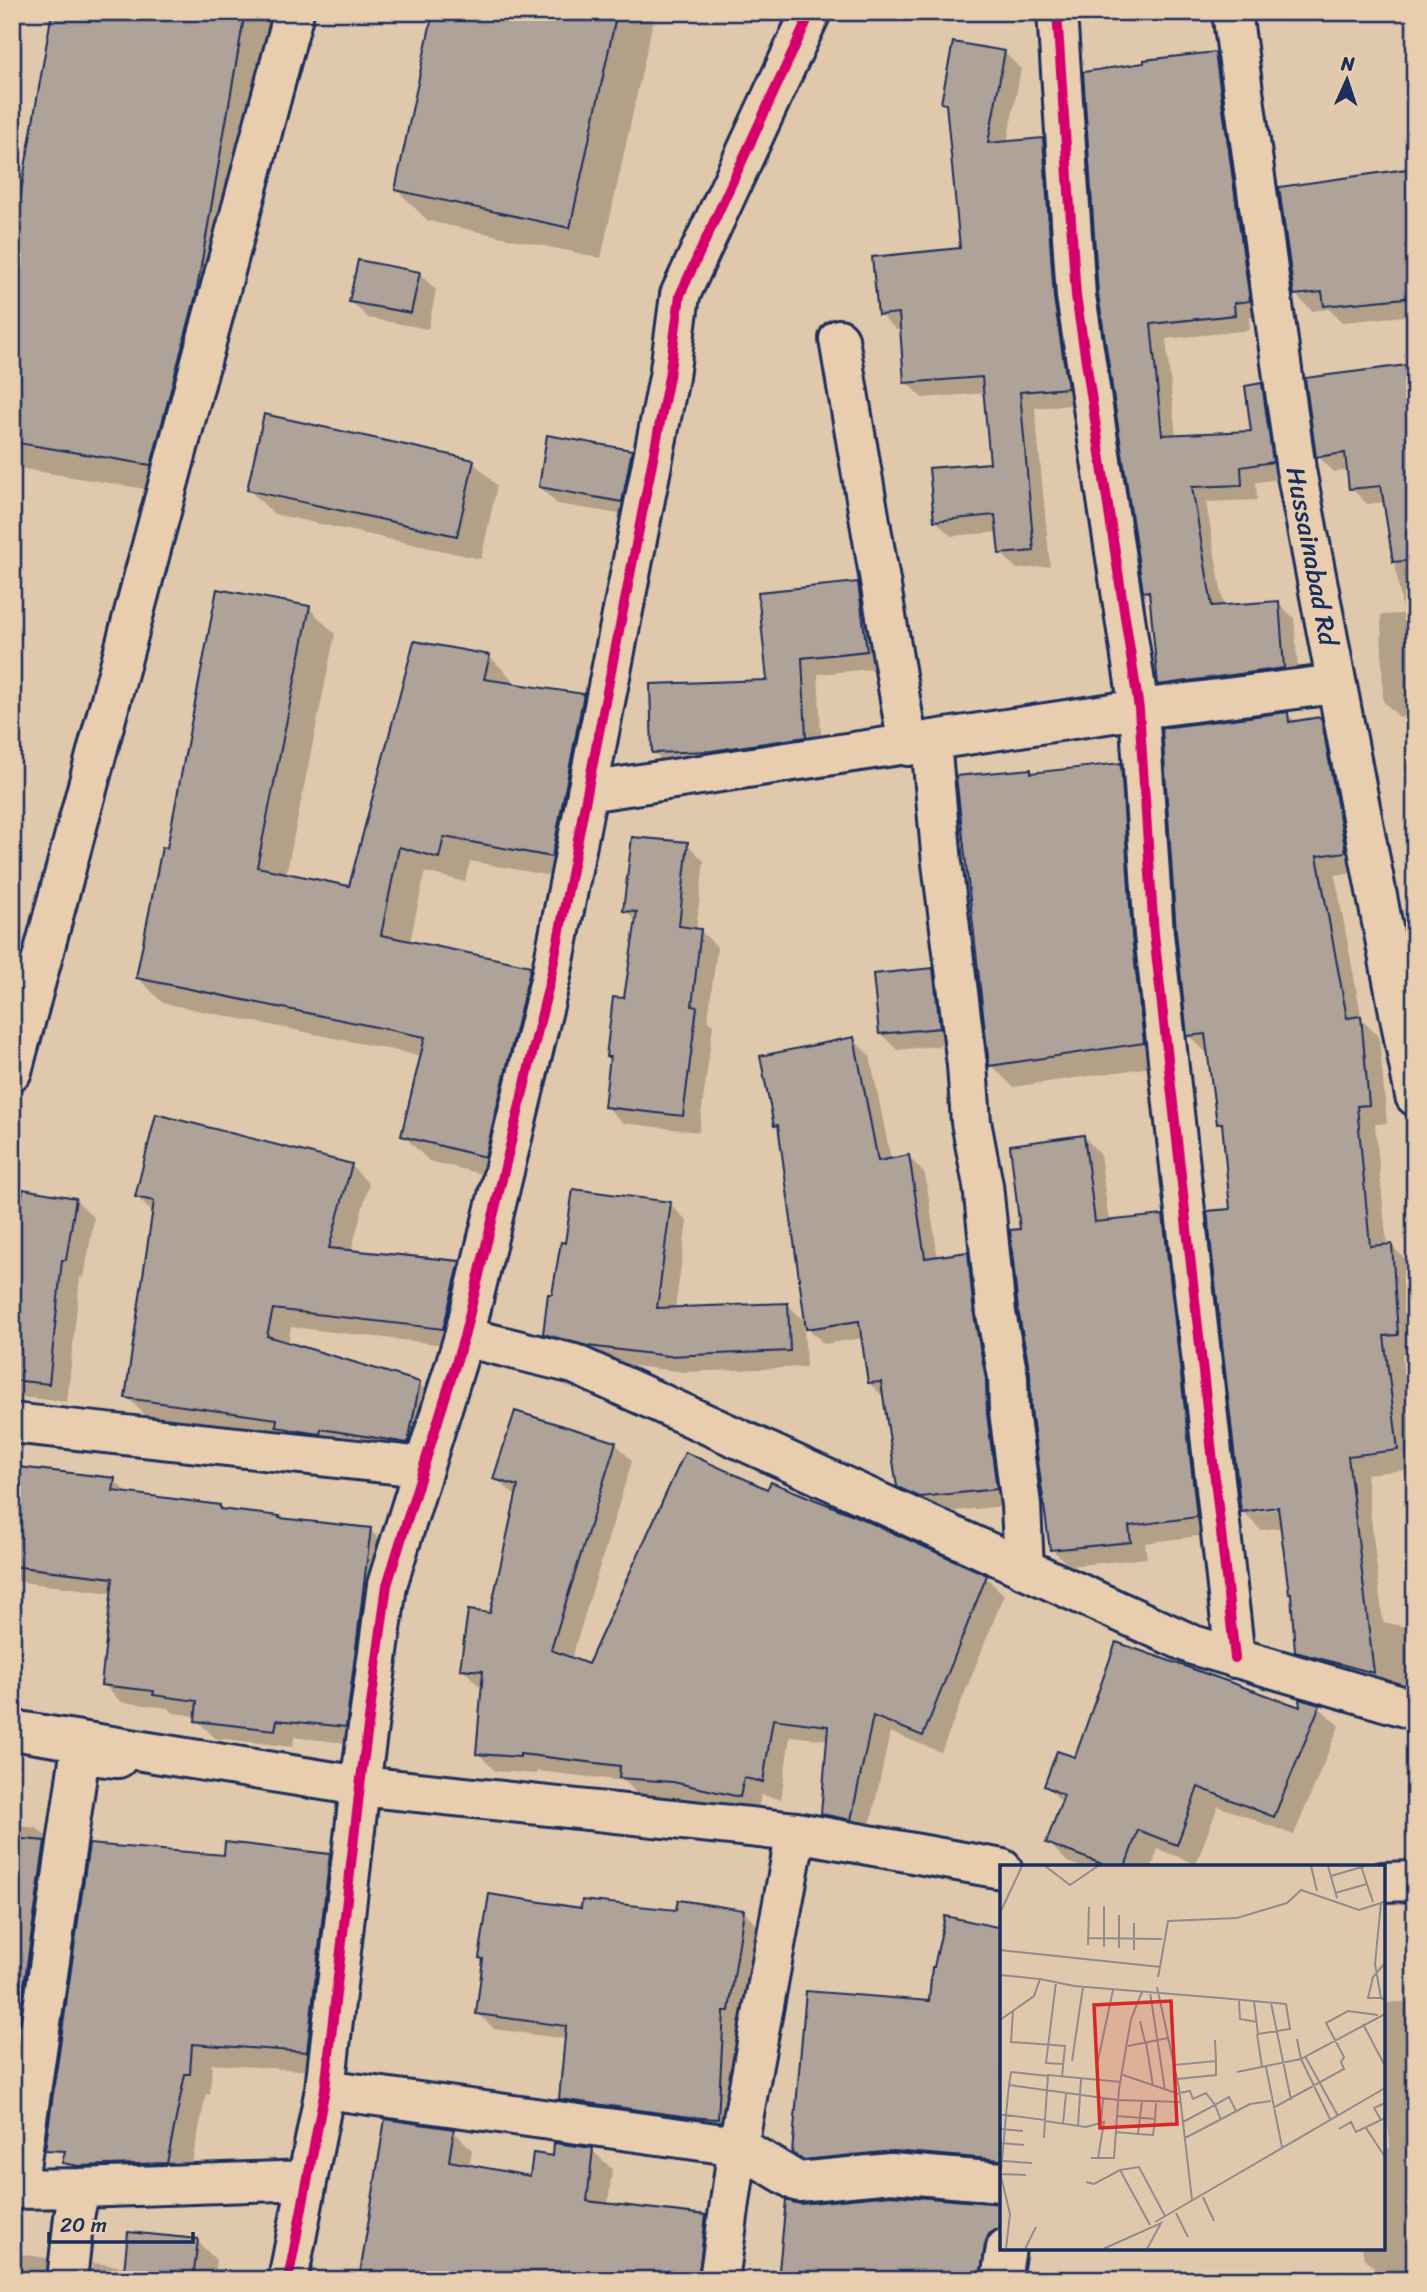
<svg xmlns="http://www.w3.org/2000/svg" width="1427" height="2292" font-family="Sriracha,sans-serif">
<rect width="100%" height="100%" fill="#e0c8ac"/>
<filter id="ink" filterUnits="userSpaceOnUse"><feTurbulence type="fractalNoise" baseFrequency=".0143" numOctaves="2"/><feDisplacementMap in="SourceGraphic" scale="14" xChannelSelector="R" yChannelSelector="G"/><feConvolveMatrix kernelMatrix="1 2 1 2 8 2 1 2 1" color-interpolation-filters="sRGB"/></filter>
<g filter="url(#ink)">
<path fill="#0003" fill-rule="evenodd" d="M54 12H280L181 495 12 467V254Z
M435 12H655L601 258 428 221 397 190Z
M1005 53 1021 69 1007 143 1043 140 1059 156 1083 404 1035 408 1050 566 1017 569 1001 553 999 532 951 536 935 520 992 464 985 393 922 398 906 382 902 329 896 330 880 314 962 249 948 108 943 102Z
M1215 53 1231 69 1265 316 1249 318 1250 330 1166 339 1176 436 1253 432 1261 385 1277 401 1288 478 1256 482 1257 500 1206 502 1224 607 1278 603 1294 618 1299 684 1175 700 1159 684 1152 598 1145 592 1099 293Z
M1406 170 1415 179V315L1342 322 1329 309 1312 311 1295 294Z
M419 273 436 290 428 329 368 318 351 301Z
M1415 365V718L1399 717 1383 701 1381 615 1403 614 1385 502 1367 504 1351 488 1349 470 1334 472 1318 456Z
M631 452 648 469 639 517 557 504 540 487Z
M473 462 497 486 481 559 274 514 249 490Z
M857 584 874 601 882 668 818 674 822 753 670 769 654 752 769 682Z
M309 608 335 634 286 875 350 888 489 656 515 682 514 685 583 696 609 722 578 881 470 861 465 882 425 872 410 942 530 967 556 993 510 1181 429 1161 403 1135 422 1056 163 1003 138 978 168 850Z
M1287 714 1296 722 1320 719 1339 738 1364 871 1335 875 1362 1020 1379 1037 1387 1123 1375 1124 1387 1246H1392L1411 1265 1415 1329V1353L1402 1354 1415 1469 1366 1474 1383 1622 1415 1629V1698L1316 1671 1297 1651 1292 1594 1283 1527 1261 1530 1242 1511 1232 1211 1224 1128 1219 1123 1208 1054 1189 1036ZM1287 1504V1508L1256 1512V1508Z
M1120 765 1142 787 1165 1065 1013 1087 991 1065 1030 771 1034 774Z
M687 844 704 861 696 930H700L717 947 708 1020 713 1025 699 1132 623 1123 606 1106 611 1059 608 1056 626 1000 637 922 625 910Z
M932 970 949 987 956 1044 897 1050 880 1033Z
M853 1039 870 1056 891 1160 909 1157 925 1174 938 1258 967 1254 983 1270 1012 1505 937 1513 915 1502 899 1486 886 1399 869 1383 863 1338 824 1344 804 1324 806 1367 686 1372 606 1363 562 1350 545 1333 567 1245 670 1204 687 1221 675 1309 788 1305 808 1325 781 1130 776 1125Z
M1084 1137 1100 1154 1109 1222 1163 1217 1180 1234 1213 1534 1145 1543 1147 1558 1069 1566 1052 1549 1022 1231Z
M351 1165 369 1184 351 1252 459 1263 478 1281 462 1347 291 1327 288 1344 419 1384 437 1402 426 1461 287 1436 146 1416 127 1397 154 1214 137 1197Z
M75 1199 94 1218 84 1278 80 1277 67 1402 12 1396V1213L21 1214Z
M615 1443 632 1461 571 1660 589 1666 768 1491 986 1577 1004 1595 941 1752 890 1732 868 1836 840 1831 823 1814 829 1740 790 1736 781 1799 761 1795 757 1814 692 1799 638 1795 625 1781 537 1771V1774L495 1771 478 1753 484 1686H479L462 1668 492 1615 517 1497 495 1478Z
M12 1458 23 1469 114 1480 129 1495 219 1507 224 1511 279 1518 281 1520 370 1530 388 1548 364 1745 294 1737 293 1747 215 1738 197 1720V1716L173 1713 169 1708 121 1702 103 1684 113 1593 12 1581Z
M1319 1707 1339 1726 1294 1835 1218 1806 1196 1864 1158 1849 1152 1867H1080L1067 1862 1048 1842 1063 1803 1046 1786 1076 1760Z
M12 1825 37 1828 54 1844 34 2044 12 2042Z
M329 1855 350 1876 327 2072 212 2064 210 2094H206L188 2183H85L64 2162 226 1857Z
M582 1910 743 1911 760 1928 745 2027 739 2026 734 2134 577 2115 560 2099 566 2039 494 2029 478 2013 484 1962 481 1958Z
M1002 1930V2177L813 2172 793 2152 930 2003Z
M1415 2001V2270L1380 2274 1364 2257 1362 2248H1383V2148H1390L1383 2065V2003Z
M453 2130 472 2150 469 2167 532 2178 555 2158 592 2150 612 2169 608 2205 705 2216 725 2236 718 2280H350V2275L362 2277Z
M1002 2204 1001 2280H780L800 2206Z
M197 2241 216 2260 214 2280H91L93 2263 126 2267Z
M12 2253 47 2258 66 2277V2280H12Z"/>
<path fill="#afa298" stroke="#1b2f5e" stroke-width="2" d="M52 12H245L196 295 151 465 12 442V243Z
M433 12H617L570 228 395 190Z
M953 42 1005 51 988 143 1043 138 1054 298 1068 388 1020 392 1034 551 999 554 995 515 934 521 929 468 990 463 982 377 904 383 899 313 878 315 872 257 960 248 946 104 941 103Z
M1215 52 1250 301 1234 303 1235 315 1151 324 1162 435 1251 431 1245 386 1262 383 1273 462 1241 467 1242 485 1192 487 1212 606 1279 601 1284 668 1158 685 1149 591 1143 592 1098 294 1083 72 1144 63V60Z
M1407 169 1415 221V243L1406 245 1415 297 1324 306 1322 292 1294 295 1279 187Z
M358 260 420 272 411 313 349 302Z
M1415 364V560L1393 562 1381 486 1349 489 1345 453 1316 457 1305 378Z
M264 414 474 460 457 536 247 490Z
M547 435 632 450 622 502 539 487Z
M858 582 867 651 802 658 806 737 711 751 652 753 650 684 767 680 758 592Z
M217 589 310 606 257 867 349 886 414 641 490 655 484 679 584 694 552 857 444 837 439 858 399 847 381 935 531 966 485 1157 401 1136 425 1037 136 978 162 847 167 848Z
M1288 712 1289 722 1321 717 1346 852 1317 856 1347 1018 1361 1016 1369 1105 1357 1106 1370 1246 1392 1244 1398 1335 1384 1336 1398 1450 1348 1456 1374 1673 1295 1652 1291 1593H1289L1278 1507 1241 1512 1207 1211 1230 1209 1222 1123 1217 1124 1205 1034 1187 1036 1176 932 1162 728Z
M1121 763 1132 936 1144 1043 989 1066 956 776 1031 769V773Z
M632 837 688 842 679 926 701 929 692 1006 697 1007 683 1116 604 1107 610 1057H606L613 997 624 998 637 912 623 911Z
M933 968 940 1028 879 1034 873 974Z
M854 1037 878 1161 909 1155 925 1258 968 1252 974 1315 986 1379 987 1414 997 1489 920 1497 897 1487 881 1382 868 1383 859 1321 806 1329 778 1125 774 1126 760 1056Z
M156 1114 352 1164 329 1248 460 1261 443 1329 273 1309 267 1336 420 1382 408 1443 321 1429 320 1434 306 1432 276 1427 277 1419 125 1398 154 1201 135 1197Z
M1084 1135 1095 1222 1163 1215 1197 1517 1129 1526 1131 1542 1050 1550 1031 1409 1030 1373 1018 1310 1010 1230 1020 1229 1010 1145Z
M23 1189 76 1198 66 1260H62L49 1384 12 1380V1254Z
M573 1189 671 1202 657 1308 788 1303 790 1351 668 1356 588 1346 543 1334 548 1294H552L561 1242 565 1243Z
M515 1411 616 1442 551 1650 588 1664 685 1452 767 1489 771 1482 851 1514 987 1575 923 1736 873 1716 851 1820 821 1814 828 1726 773 1719 763 1782 744 1778 740 1797 673 1782 619 1778 620 1766 520 1754V1757L476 1754 483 1671 460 1669 468 1610 490 1613 518 1486 493 1479Z
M18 1467 115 1478 113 1491 220 1505V1509L280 1516 279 1518 371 1528 346 1727 277 1720 275 1730 195 1721 197 1701 153 1695 154 1691 101 1685 113 1578 12 1566V1517Z
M1116 1642 1300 1707 1299 1699 1320 1705 1274 1817 1198 1787 1177 1845 1138 1830 1125 1867H1110L1046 1843 1064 1795 1044 1786 1057 1751 1075 1757Z
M12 1838 45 1841 12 2068Z
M225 1842 330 1854 307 2052 192 2044 190 2074H185L167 2163 79 2166 62 2163 65 2151 45 2150 89 1844 224 1855Z
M489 1894 581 1908 582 1900 676 1910 678 1900 744 1910 729 2011H724L718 2119 689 2117 559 2099 566 2026 476 2014 483 1959 479 1958Z
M945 1916 1002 1928V2160L893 2151 803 2160 792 2153 806 1991 929 2001 932 1967H934Z
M385 2119 454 2129 449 2161 530 2176 533 2153 553 2156 554 2143 593 2148 587 2201 706 2215 698 2280H359Z
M891 2195 1002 2204V2227L989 2234 985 2244 980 2280H778L786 2200 800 2204Z
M128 2232 198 2239 193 2280H123Z"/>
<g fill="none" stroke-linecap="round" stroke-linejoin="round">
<defs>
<path id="street" d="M1057 12 1076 296 1139 709 1154 934 1235 1658
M839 339 908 746
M931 742 942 863 967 1065 971 1122 983 1185 996 1313 1008 1377 1009 1411 1021 1505 1024 1569
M587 792 1139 709 1336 684
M12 1071 294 12
M464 1337 574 1364 1193 1645 1415 1710
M12 1423 423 1467
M12 1730 360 1786 796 1832 1002 1869
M1383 1882 1415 1881
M325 2089 738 2146 798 2182 891 2173 1002 2182
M17 2188 80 1754 118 1758
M80 2188 307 2180
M12 2189 80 2188 74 2217 67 2280
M288 2280 325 2089 360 1786 387 1585 464 1337 551 976 669 377 680 295 811 12
M719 2280 738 2146 796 1832
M1001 2280 1006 2248"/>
<g id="secondary">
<path id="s1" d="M1232 12 1296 470 1415 1096"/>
</g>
</defs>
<use href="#street" stroke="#1b2f5e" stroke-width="44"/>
<use href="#secondary" stroke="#1b2f5e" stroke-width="44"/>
<use href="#street" stroke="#e8ceaf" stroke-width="38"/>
<use href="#secondary" stroke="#e8ceaf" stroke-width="38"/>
<defs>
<path id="cycleway" d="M1057 12 1076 296 1139 709 1154 934 1235 1658
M288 2280 325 2089 360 1786 387 1585 464 1337 551 976 669 377 680 295 811 12"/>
</defs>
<use href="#cycleway" stroke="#e8ceaf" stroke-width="15"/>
<use href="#cycleway" stroke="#d6006c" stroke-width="10"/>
</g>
</g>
<g text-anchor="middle" stroke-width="5" stroke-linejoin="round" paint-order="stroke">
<g font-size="26" fill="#1b2f5e" stroke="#e8ceaf">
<text dy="9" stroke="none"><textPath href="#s1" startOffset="550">Hussainabad Rd</textPath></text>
</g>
</g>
<g transform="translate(1000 1865)">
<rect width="385" height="385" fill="#e0c8ac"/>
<path fill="none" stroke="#918b8d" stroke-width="2" d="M45 1 70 20 98 1M311 1 317 26M328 1 337 33M361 1 373 37M331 11 365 1M335 28 367 19M385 36 381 38 375 99 381 133 385 135M0 48 22 1M88 73 162 74M88 80 89 42M104 82V41M119 83V50M0 85 160 102 158 112M134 85V58M160 102 168 56 237 53 287 38 301 25 359 45 381 38M0 110 40 114 34 131 0 155M40 114 74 121 221 133 286 139 290 164 258 169 254 136M56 117 46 198 63 199M157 122 179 223 192 335M150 127 165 225M381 133H368L373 112 385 98M239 135 240 154 257 157M271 138 291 235M13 146 11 177 65 181 62 212M140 156 145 177M363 159 385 201M257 169 262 202M297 174 301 194 385 149M215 175 216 196M146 177 153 221M128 181 168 173M305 191 338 251M72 196 83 122M97 200 113 125M174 200 216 196V210L177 214M266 202 282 282M237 207 301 194 330 254M123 210 179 229M9 220 11 207 48 211M179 228 190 226 193 234 206 228 215 240 183 257M273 243 344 204 341 197 344 192 326 158 348 146 378 150M0 250H6L1 307M117 251 155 254 156 238M45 255 48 210 121 217M221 255 215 240 229 232 236 246M381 255 374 243 385 238M45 256 86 262 104 257 98 293M101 257 103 234H107M63 259 66 229M78 261 81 214M366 263 385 292M0 264 23 266M339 264 351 257 356 267 385 253M115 267 138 269 142 236M138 269 153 270 155 255M44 273 45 255 6 250 9 220 118 235 180 237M185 273 250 239 271 236M0 278 24 280M91 293H114L119 224 131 154 142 127M3 296 32 298M120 305 150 360M0 307 10 349 6 384M1 309 26 310M86 317 94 319 120 305 139 302 165 351M203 332 214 356M176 348 188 372M155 357 385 223M25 384 36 362M103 384 161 358 147 384"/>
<path fill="#d62828" fill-opacity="0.15" stroke="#d62828" stroke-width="3.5" d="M171 136 177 259 100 263 94 140Z"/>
<rect width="385" height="385" fill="none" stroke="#1b2f5e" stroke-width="3.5"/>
</g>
<rect width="1427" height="2292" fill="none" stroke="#e8ceaf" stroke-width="42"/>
<rect x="21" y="21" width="1385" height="2250" fill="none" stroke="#1b2f5e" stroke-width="2.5" filter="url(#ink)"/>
<g transform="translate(1347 80) rotate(3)" stroke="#e8ceaf" stroke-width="5" paint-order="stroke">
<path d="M0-5L12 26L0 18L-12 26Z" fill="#1b2f5e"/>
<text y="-10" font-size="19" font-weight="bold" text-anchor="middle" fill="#1b2f5e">N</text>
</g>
<path d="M49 2232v10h144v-10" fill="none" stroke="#1b2f5e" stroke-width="3.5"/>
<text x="60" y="2232" font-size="21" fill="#1b2f5e" stroke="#e8ceaf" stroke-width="5" paint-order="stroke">20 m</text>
</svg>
